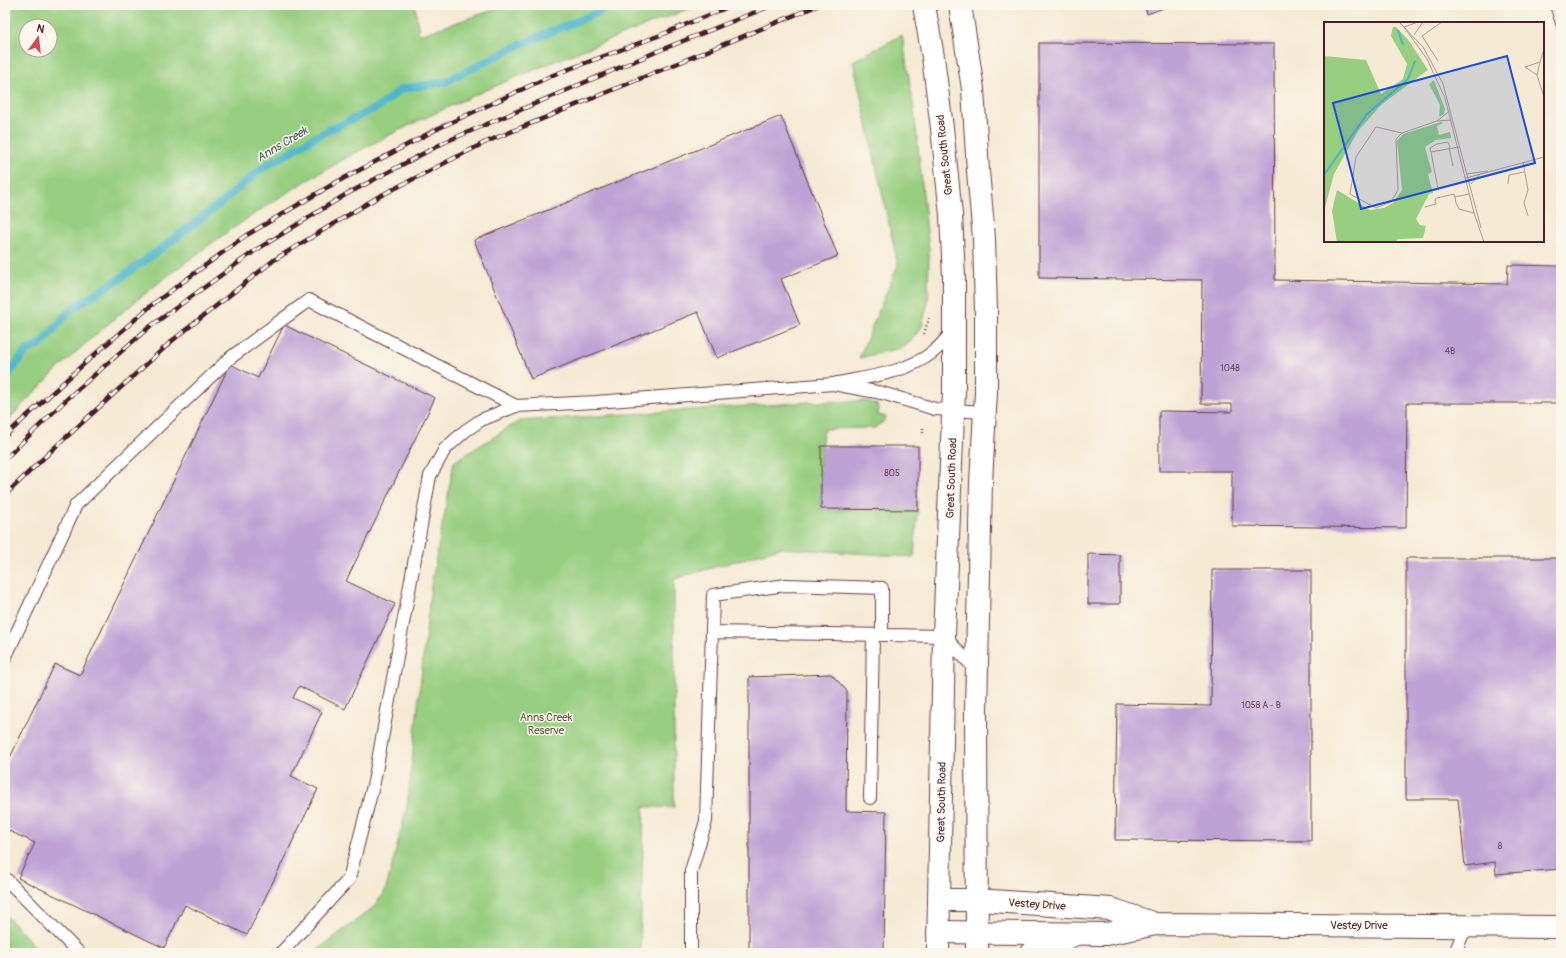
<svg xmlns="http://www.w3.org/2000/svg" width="1566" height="958" font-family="Pangolin,sans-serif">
<rect width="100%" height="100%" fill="#fbf7ec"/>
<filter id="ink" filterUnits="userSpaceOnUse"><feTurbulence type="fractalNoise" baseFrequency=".025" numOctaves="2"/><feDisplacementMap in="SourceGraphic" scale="8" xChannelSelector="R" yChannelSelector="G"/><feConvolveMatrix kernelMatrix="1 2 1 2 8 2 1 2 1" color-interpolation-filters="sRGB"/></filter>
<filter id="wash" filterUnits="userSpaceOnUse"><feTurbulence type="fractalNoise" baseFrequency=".012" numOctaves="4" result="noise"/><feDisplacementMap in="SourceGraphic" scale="16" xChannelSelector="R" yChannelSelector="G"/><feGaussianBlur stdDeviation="0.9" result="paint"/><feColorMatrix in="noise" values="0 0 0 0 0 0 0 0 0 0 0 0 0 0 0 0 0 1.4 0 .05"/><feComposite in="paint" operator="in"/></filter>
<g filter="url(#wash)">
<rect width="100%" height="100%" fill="#f5ead4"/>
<path fill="#97ce80" stroke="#707656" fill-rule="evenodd" d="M5 5H415L419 35 508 5H699C572 54 441 103 323 171 231 225 141 292 63 364 43 383 24 403 5 423ZM26 26H50V50H26Z
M902 35 914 109 929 250 928 301 922 327 905 347 859 358 898 265 853 61Z
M866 401 877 405 879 409 878 415 886 417 883 422 874 428 824 429 821 446V509L918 510 914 557 780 548 674 579V807H644L640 953H313L374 907 386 889 407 807 431 586 454 462 519 421 811 402Z
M5 914 37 949 42 953H5Z"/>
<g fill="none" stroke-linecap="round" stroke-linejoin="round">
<path stroke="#4db6cb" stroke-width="8" d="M5 379 26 351 42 343 71 309 115 282 162 248 221 203 261 169 317 136 380 106 401 89 445 82 521 44 616 5"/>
</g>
<g id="blocks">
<path fill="#bfa2d5" d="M1144 5H1172L1147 14Z
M1549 5H1561V40Z
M1039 43 1274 44 1275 280 1507 284 1508 265 1561 266V403H1407L1406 528 1232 526V471H1159V411L1232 412V404H1201L1202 280 1039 278Z
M781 116 838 256 781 279 800 325 717 358 698 312 531 379 474 240Z
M284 325 435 398 346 581 395 604 345 709 299 686 293 698 322 712 291 776 318 789 247 935 185 905 164 948 18 878 35 843 5 829V768L55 664 80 675 230 364 258 378Z
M821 446H918V510L821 509Z
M1088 554 1120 555V604H1088Z
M1406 558H1561V869L1496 874 1495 862 1465 866 1458 799H1406Z
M1212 570H1311V841L1115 840 1117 704 1211 706Z
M831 674 847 691 846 811 886 812 884 953H749V677Z"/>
</g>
</g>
<g filter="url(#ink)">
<use href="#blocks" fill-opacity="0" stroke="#643d44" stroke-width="1"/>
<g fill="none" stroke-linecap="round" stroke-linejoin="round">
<defs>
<path id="service" d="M954 329C948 337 941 346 933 352 905 374 866 377 833 384L882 393 935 409 985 412
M712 632 713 595 786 585 882 588V635
M5 658 76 505 230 358 309 300 516 406
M870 798 873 635
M5 878 79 953
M281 953 349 879 374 782 430 476 445 449 465 431 481 420 516 406 596 402 833 384
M691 953V871L706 821 712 632 944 636 976 670
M1455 953 1466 926"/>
<path id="tertiary" d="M939 900H977L1111 909 1155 924
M938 932 1106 934 1156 924 1561 927"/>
<path id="primary" d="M924 5 933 57 942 128 951 215 954 278V391L944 636 938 953
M960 5 973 89 978 171 984 238 986 311V393L981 482 976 711 977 953
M1031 953 1076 934"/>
</defs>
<use href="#service" stroke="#643d44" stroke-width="14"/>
<use href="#tertiary" stroke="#643d44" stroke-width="24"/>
<use href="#primary" stroke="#643d44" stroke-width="24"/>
<path stroke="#643d44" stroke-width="2.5" stroke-dasharray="1 3" stroke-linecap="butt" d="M924 334 929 318
M923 433V425"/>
<use href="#service" stroke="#fff" stroke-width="12"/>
<use href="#tertiary" stroke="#fff" stroke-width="22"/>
<use href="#primary" stroke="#fff" stroke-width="22"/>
<defs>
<path id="rail" d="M5 436 86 362 153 304 245 236 335 183 439 128 553 75 658 36 733 5
M5 459 68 398 148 328 256 250 345 195 445 142 663 49 773 5
M5 495 51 451 173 340 274 260 378 197 486 142 819 5"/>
</defs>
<use href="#rail" stroke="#4a1f2b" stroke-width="4.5"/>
<use href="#rail" stroke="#fbf7ec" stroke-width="3" stroke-dasharray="9" stroke-linecap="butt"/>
</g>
</g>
<g text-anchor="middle" stroke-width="3" stroke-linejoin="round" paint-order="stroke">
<g font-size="9" fill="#674056">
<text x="1450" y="354">4B</text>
<text x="1230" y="371">1048</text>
<text x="892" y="476">805</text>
<text x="1261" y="708">1058 A - B</text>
<text x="1500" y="849">8</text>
</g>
<g font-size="11" fill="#4a1f2b" stroke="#fbf7ec">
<text transform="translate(944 155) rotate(-96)" y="4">Great South Road</text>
<text transform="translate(951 478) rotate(-88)" y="4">Great South Road</text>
<text transform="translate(941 802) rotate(-89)" y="4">Great South Road</text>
<text transform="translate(1037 904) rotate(4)" y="4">Vestey Drive</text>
<text x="1359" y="929">Vestey Drive</text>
</g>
<g font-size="11" fill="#615444" stroke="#fbf7ec">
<text x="546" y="721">Anns Creek<tspan x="546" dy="13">Reserve</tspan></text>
</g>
<g font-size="12" font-style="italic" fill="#4b5b6b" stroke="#fbf7ec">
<text transform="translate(282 144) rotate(-31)" y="4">Anns Creek</text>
</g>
</g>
<g transform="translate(1324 22)">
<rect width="220" height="220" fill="#f5ead4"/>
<path d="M69 5H72L85 19 104 48 58 82 34 109 10 152 0 189V34L42 38 57 72 79 57 83 42 67 14ZM110 58 121 87 120 92 115 95 116 83 105 62ZM117 100 119 101 113 104 115 113 126 110 127 116 112 118 101 125 108 150 104 152 109 171 105 172 92 197 96 203 102 204 99 216 74 217 71 220H13L8 189 13 168 46 188 60 186 69 181 78 168 73 119 79 112Z" fill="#97ce80"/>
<path fill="none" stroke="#4db6cb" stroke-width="2" d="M74 8 79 23M0 153 43 92 84 57 91 39"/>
<path fill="none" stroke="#b19990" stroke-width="1" d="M75 0 99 25 119 62 157 206M80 5 103 37 121 76 150 191 160 220M80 5 94 0M90 13 99 0M114 39 98 14 118 0M216 40 213 53 201 45ZM216 40 220 27M213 53 220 75M124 90 113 99 127 98M78 111 52 105 32 135 26 172 52 186 67 180 74 168 72 117 78 111 113 99M125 125 129 144M107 130 106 126 113 122 124 120 126 125M199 140 204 168 200 181 204 194M142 152 164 149M142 156 220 135M147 162 156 152M184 162 185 153 200 150M114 167 107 130 135 125M145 172 131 175 132 181 135 187 150 191M101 185 112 182 111 177 113 176 130 172 131 175"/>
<path fill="#1d4ed8" fill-opacity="0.15" stroke="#1d4ed8" stroke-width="2" d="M183 34 211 141 37 187 9 81Z"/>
<rect width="220" height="220" fill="none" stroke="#4a1f2b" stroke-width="2"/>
</g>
<rect width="1566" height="958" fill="none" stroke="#fbf7ec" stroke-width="20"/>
<g transform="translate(38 38) rotate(15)"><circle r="19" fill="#fbf7ec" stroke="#b4a19f"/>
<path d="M0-3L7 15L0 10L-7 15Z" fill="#d1495b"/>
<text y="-6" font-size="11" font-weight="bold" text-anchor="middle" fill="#4a1f2b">N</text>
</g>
</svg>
